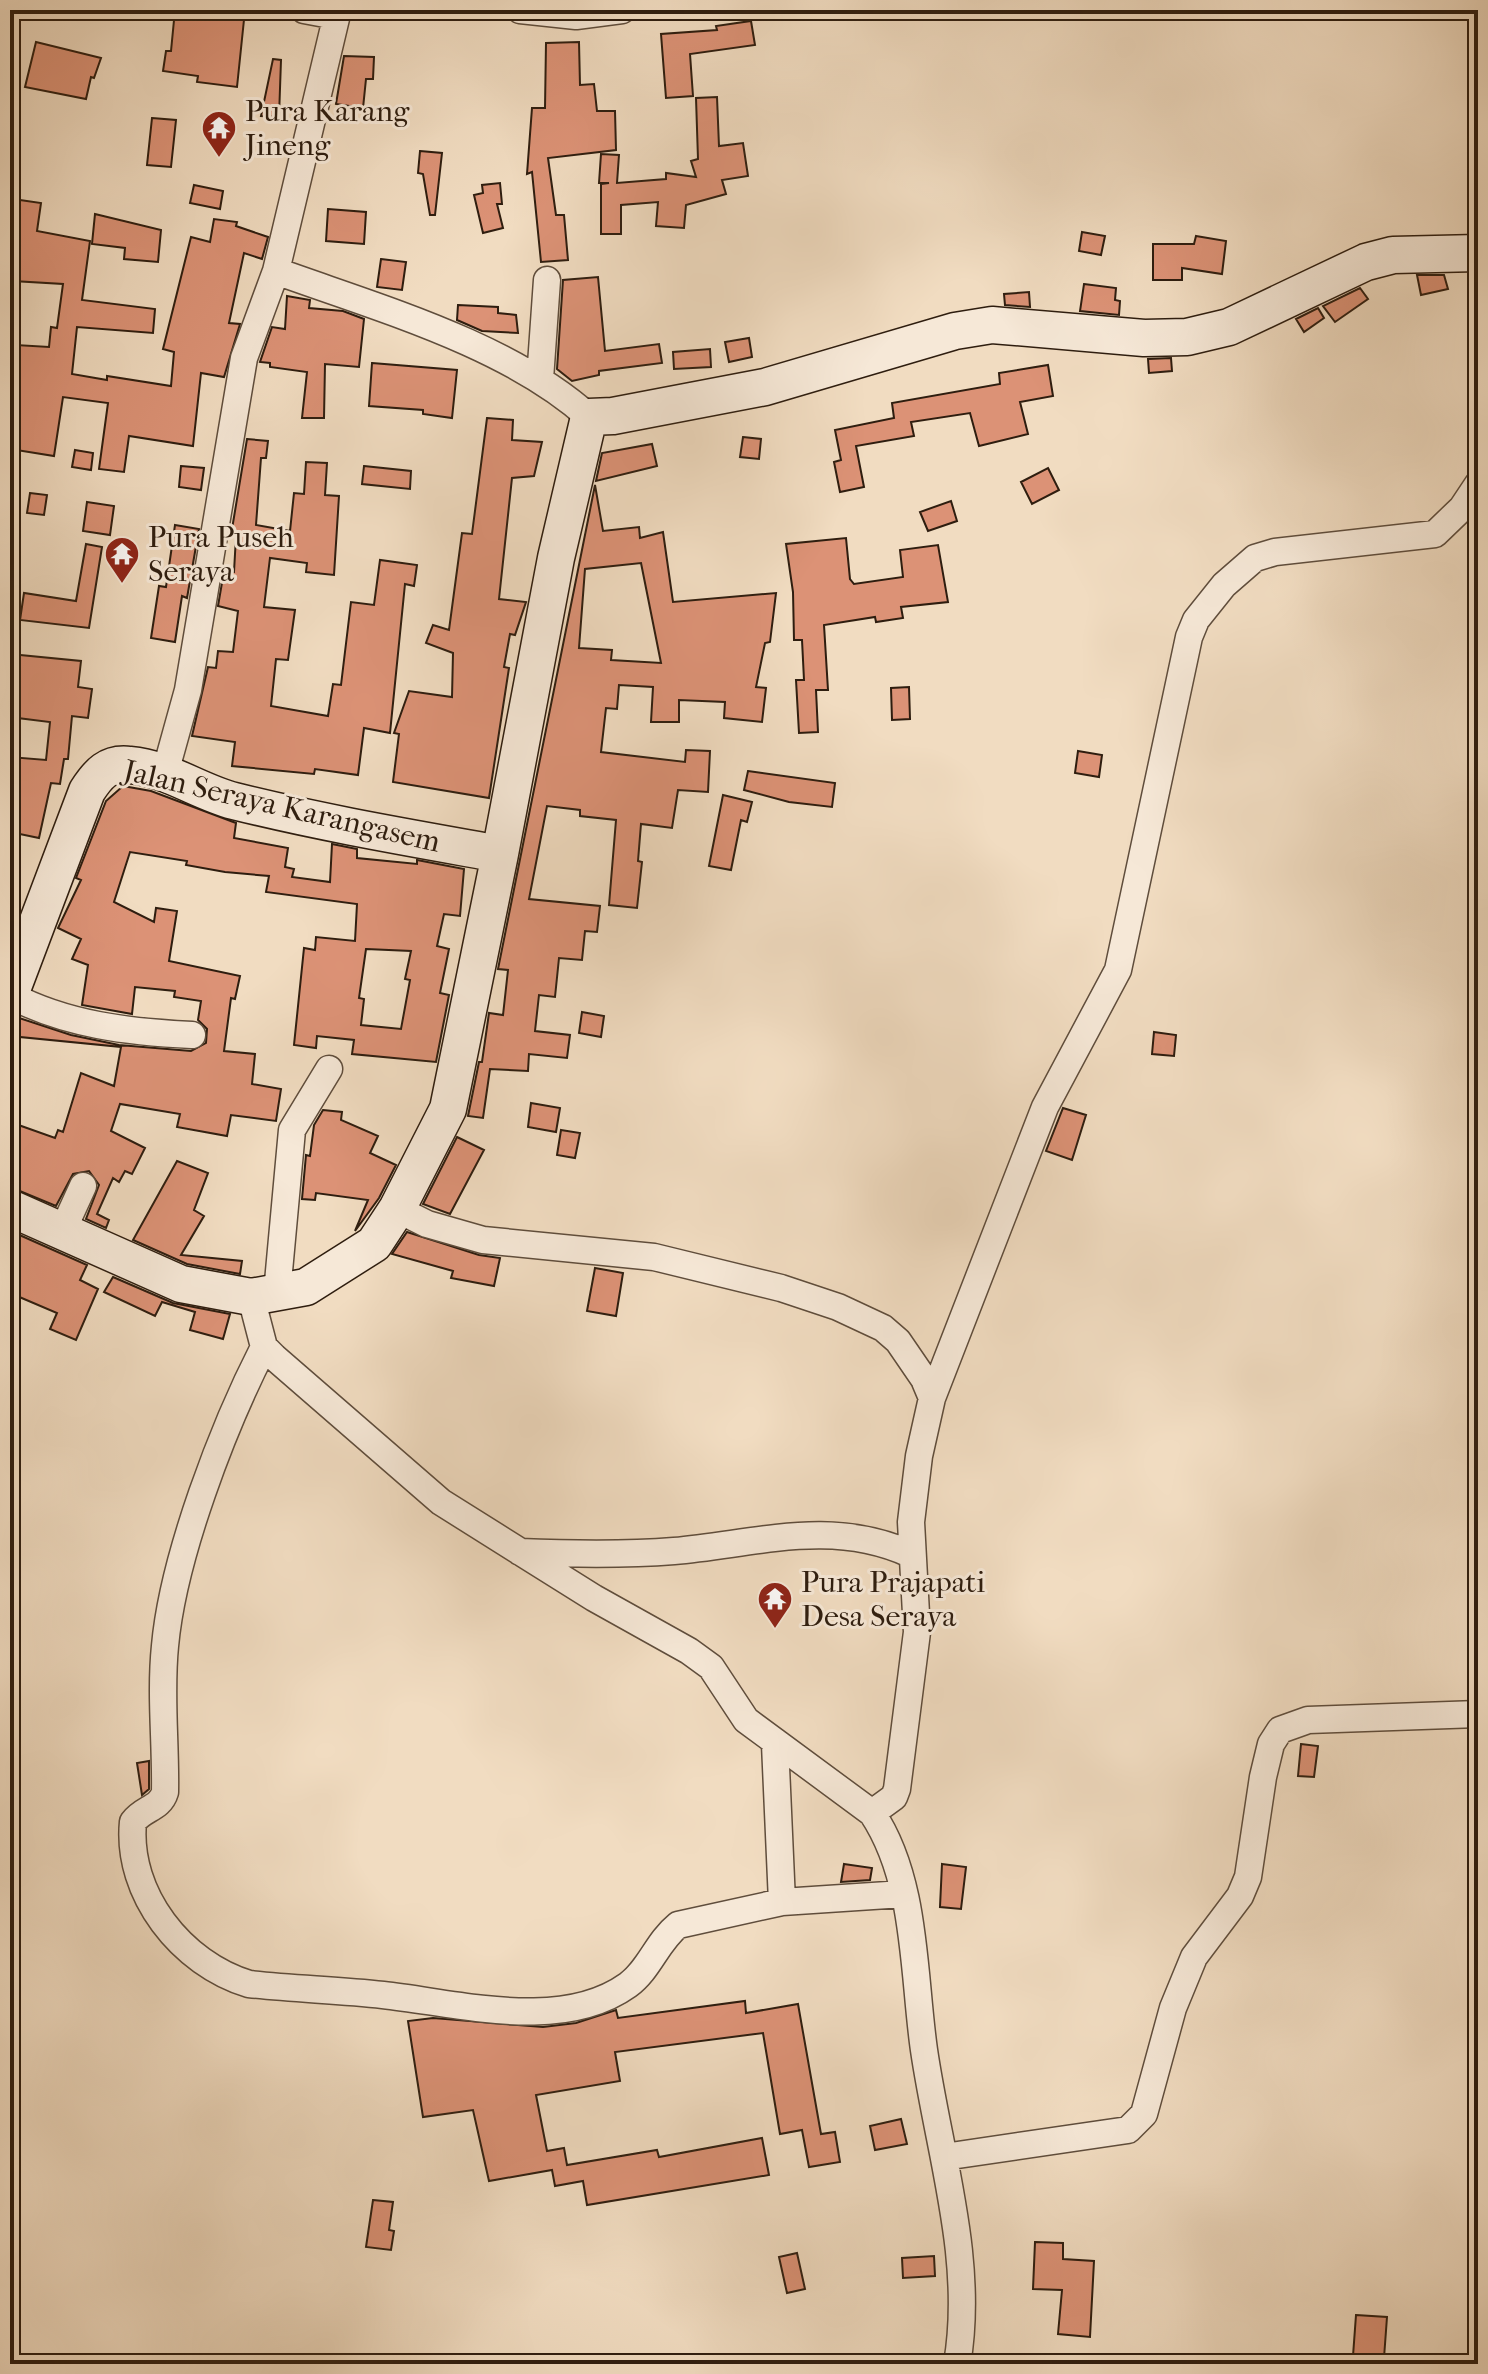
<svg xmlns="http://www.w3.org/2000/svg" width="1488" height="2374" font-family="'IM FELL French Canon',serif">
<rect width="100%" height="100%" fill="#f1dcc1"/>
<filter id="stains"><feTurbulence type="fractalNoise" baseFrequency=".0025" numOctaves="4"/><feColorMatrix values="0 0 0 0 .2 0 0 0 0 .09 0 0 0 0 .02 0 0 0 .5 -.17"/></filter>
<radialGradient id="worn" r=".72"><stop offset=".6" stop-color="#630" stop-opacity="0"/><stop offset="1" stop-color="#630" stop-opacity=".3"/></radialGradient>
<path fill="#dc9276" stroke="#2e1d0f" stroke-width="2" fill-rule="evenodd" d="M175 10H245L237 87 197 82 198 76 163 71 166 51H171Z
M751 21 755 45 690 54 693 96 666 98 661 34 717 30 716 26Z
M36 42 101 58 94 78 91 77 86 99 25 87Z
M579 42 580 85 594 84 597 111H615L616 150 548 158 556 215H564L568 260 541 262 532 172 527 174 532 108H545L546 43Z
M344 56 374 57 373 79H366L363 108 336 104Z
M273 59 281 60 279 117 261 116Z
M717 97 719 146 743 143 748 176 722 180 726 194 686 205 684 228 656 226 658 202 621 205V234H601V184L609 183H599L601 154 619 155 617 183 666 179V173L696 177 691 161 698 159 696 98Z
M152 118 176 120 171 167 147 165Z
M420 151 442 153 435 215H430L423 174 418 173Z
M500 183 502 204H497L503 228 483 233 474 195 483 193 482 185Z
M194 185 223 191 220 209 190 203Z
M20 200 41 203 37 231 90 241 82 300 155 309 153 333 77 327 72 374 107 380V376L171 386 174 352 163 349 191 237 210 242 214 219 237 222 236 226 268 237 262 259 244 253 229 323 240 324 224 377 201 373 193 446 129 436 124 472 99 469 108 403 63 397 54 456 10 449 15 407 10 406V385L16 345 49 347 51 327 57 328 63 284 13 281V243Z
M328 209 366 212 364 244 326 241Z
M95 214 161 230 158 262 124 259 125 248 92 244Z
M1082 232 1105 236 1101 255 1079 251Z
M1196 236 1226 241 1222 274 1182 268V280H1153V244H1194Z
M381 259 406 262 402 290 377 287Z
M1417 275H1444L1448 289 1421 295Z
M598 277 605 351 659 344 662 363 599 371V375L572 381 557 369 563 280Z
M1084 284 1116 288 1115 300 1120 301 1119 315 1080 311Z
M1360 288 1368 299 1335 322 1323 306Z
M1029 292 1030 307 1005 305 1004 294Z
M287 296 310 300 309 308 343 311 364 319 359 367 325 364 324 418H302L307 372 270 367V363L260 362 272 327 285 329Z
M458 305 498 307V313L516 315 518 333 482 331 457 320Z
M1318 308 1324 318 1304 332 1296 319Z
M749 338 752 357 729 362 725 342Z
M710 349 711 367 674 369 673 352Z
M1171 358 1172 371 1149 373 1148 359Z
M372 363 457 370 452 418 423 414V410L369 406Z
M1048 365 1053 396 1020 402 1028 434 979 446 970 413 911 422 914 436 856 446 864 487 840 492 834 462 841 460 835 430 894 418 892 403 1000 384 999 373Z
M487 418 513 420 512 440 542 442 534 476 512 478 499 599 526 602 515 635 510 634 504 667 509 668 489 798 393 782 399 734 394 733 409 691 452 697 453 653 426 643 433 625 449 630 462 533 472 534Z
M743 437 761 439 759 459 740 457Z
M247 439 268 441 266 458H261L256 525 290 531 294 493 304 494 306 462 327 463 325 495 339 496 334 575 306 572 307 563 270 558 264 607 295 610 288 660 276 659 271 706 328 716 333 684 341 685 351 602 374 605 380 560 417 565 414 586 405 584 390 733 364 728 358 775 315 769 314 774 232 766 235 742 192 736 208 667 216 668 218 651 233 652 238 611 218 606 224 571 234 572 236 536 231 535Z
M652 444 657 466 596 481 602 453Z
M75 450 93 453 91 470 72 467Z
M181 466 204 468 201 490 179 487Z
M364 466 411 471 410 489 362 484Z
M1048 468 1059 490 1032 504 1021 482Z
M595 485 603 531 639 527 640 538 663 532 673 602 776 593 770 642 765 643 756 687 766 688 762 722 724 718 725 702 679 700V722H651L653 687 619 685 617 709 606 708 601 752 685 762 686 750 710 751 708 792 678 790 672 828 641 824 638 861 642 862 637 908 609 905 616 820 580 816V810L547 806 529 899 600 906 597 932 585 931 582 960 559 958 555 997 539 995 535 1031 570 1035 567 1058 529 1054 528 1071 490 1069 483 1118 468 1116 479 1062H482L489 1013 503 1015 508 970 498 969ZM641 563 661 663 611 660 612 650 579 648 585 569Z
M30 493 47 495 44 515 27 513Z
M951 501 957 521 928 531 920 512Z
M87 502 114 506 110 535 83 531Z
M175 525 199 529 187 598 182 596 175 642 151 638 159 586 166 587Z
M846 538 850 579 854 584 903 577 900 550 938 545 948 602 901 607 903 618 876 622 875 617 824 625 828 690H816L818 732 799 733 796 680H804L802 640H794L793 592 786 544Z
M86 544 102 547 89 628 20 620 24 593 76 601Z
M10 654 81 661 78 687 92 689 88 718 72 716 68 759H64L60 784 51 783 39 838 10 832V757L46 760 50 722 10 717Z
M909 687 910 719 892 720 891 688Z
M1078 751 1102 755 1099 777 1075 773Z
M748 771 835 783 832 807 789 802 744 790Z
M123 786 151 791 236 823 234 838 288 848 285 867 294 869 292 877 330 882 332 844 357 849V858L417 864V860L464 869 460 916 444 914 437 946 449 949 440 993 449 995 436 1062 352 1054 354 1040 317 1036 316 1048 294 1045 304 948 315 950 316 937 355 941 357 904 266 892 269 876 225 872 186 865 187 861 130 852 114 902 154 922 156 908 177 911 169 961 240 976 235 999 231 998 224 1051 255 1054 252 1084 281 1089 276 1121 231 1115 227 1136 177 1127 180 1114 120 1104 111 1131 145 1148 132 1174 125 1171 119 1182 113 1178 97 1214 109 1220 106 1228 86 1219 99 1185 89 1171 73 1174 56 1206 10 1187V1122L55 1138 58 1130 63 1132 81 1073 114 1086 121 1047 10 1036V1015L71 1035 119 1045 191 1051 206 1043 207 1029 198 1020 201 1001 174 997 175 991 135 987 132 1014 82 1005 88 965 72 959 81 939 58 928 81 880 76 878 106 801ZM366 949 411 951 405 979 410 980 401 1029 361 1025 364 999 359 998Z
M723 795 752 802 747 822 741 820 731 870 709 866Z
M582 1012 604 1016 601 1037 579 1033Z
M1154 1032 1176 1035 1174 1056 1152 1054Z
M531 1103 560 1108 556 1132 528 1127Z
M1063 1108 1086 1115 1072 1160 1046 1151Z
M323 1110 342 1112 341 1120 378 1136 370 1153 396 1165 379 1198 355 1231 368 1200 316 1193 315 1200 302 1199 306 1155 310 1156 314 1125Z
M561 1130 580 1133 575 1158 557 1155Z
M457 1137 484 1150 450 1214 423 1204Z
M177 1161 208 1173 194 1210 204 1216 181 1255 242 1261 240 1274 187 1264 133 1240Z
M407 1232 479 1255 500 1258 494 1286 451 1278 453 1271 392 1254Z
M15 1233 87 1265 80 1280 98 1289 76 1340 50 1329 57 1313 10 1293Z
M595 1268 623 1273 616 1316 587 1311Z
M113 1277 173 1303 230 1314 223 1339 190 1330 195 1312 162 1302 155 1316 104 1292Z
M1301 1744 1318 1746 1314 1777 1298 1776Z
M149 1761V1789L142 1795 137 1763Z
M844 1864 872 1868 870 1880 841 1882Z
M942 1864 966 1867 961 1909 940 1907Z
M745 2001 746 2013 798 2004 821 2134 835 2132 840 2162 809 2167 802 2130 780 2134 763 2033 615 2052 620 2081 536 2095 547 2151 564 2148 567 2165 657 2150 659 2157 762 2138 769 2175 587 2205 583 2181 555 2186 552 2170 489 2181 473 2110 423 2117 408 2021 433 2018 543 2027 576 2023 616 2010 618 2018Z
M901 2119 907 2144 875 2150 870 2126Z
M373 2200 393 2202 389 2230 394 2231 391 2250 366 2247Z
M1035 2242 1063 2243V2259L1094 2261 1090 2337 1058 2334 1062 2290 1033 2289Z
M797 2253 805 2289 787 2293 779 2257Z
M934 2256 935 2276 903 2278 902 2258Z
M1356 2315 1387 2317 1384 2358 1353 2356Z"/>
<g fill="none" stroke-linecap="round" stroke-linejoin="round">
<defs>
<path id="street" d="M304 10 336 16
M520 10 576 16 622 10
M276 271C378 308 508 344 589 417
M540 379 547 280
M165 773 188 690 244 358 276 271 338 10
M10 995C66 1025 130 1032 192 1035
M397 1209 427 1224 483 1240 654 1257 781 1288 838 1307 883 1328 898 1341 924 1379 932 1398
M62 1232 83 1186
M277 1293 292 1130 329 1069
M251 1297 264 1347 274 1357 441 1502 594 1598 689 1651 711 1667 746 1720 872 1813C917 1880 913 1973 924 2050 939 2153 975 2260 957 2364
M264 1347C223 1427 173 1557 165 1646 160 1695 166 1743 165 1792 160 1809 143 1808 133 1822 126 1894 182 1964 249 1984 294 1989 339 1990 383 1995 458 2003 561 2033 628 1985 649 1970 657 1942 678 1925L782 1902 903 1894
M520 1552C571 1554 623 1555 674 1551 755 1544 831 1518 910 1554
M775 1744 782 1902
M872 1813 894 1797 897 1789 917 1632 911 1522 919 1456 932 1398 1045 1107 1118 970 1189 637 1196 620 1224 585 1255 558 1275 552 1435 534 1462 508 1478 484
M944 2157 1128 2130 1144 2114 1173 2008 1194 1957 1240 1896 1248 1877 1263 1777 1271 1744 1280 1730 1308 1720 1478 1714"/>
<path id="secondary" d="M10 995 87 791C98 774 108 762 130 765 167 768 199 792 234 801 322 823 411 838 500 854L556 558 589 417 613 416 765 387 955 331 992 325 1144 338 1187 337 1229 327 1366 262 1393 255 1478 253
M10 1208 181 1284 251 1297 306 1287 374 1244 397 1209 448 1109 500 854"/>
</defs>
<use href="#street" stroke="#5f4d3c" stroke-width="29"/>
<use href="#secondary" stroke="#2e1d0f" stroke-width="39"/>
<use href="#street" stroke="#f6e8d7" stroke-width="26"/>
<use href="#secondary" stroke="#f6e8d7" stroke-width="36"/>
</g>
<defs>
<symbol id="temple-pin" viewBox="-11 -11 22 30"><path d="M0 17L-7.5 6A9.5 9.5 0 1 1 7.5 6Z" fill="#8f2418" stroke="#f6e8d7"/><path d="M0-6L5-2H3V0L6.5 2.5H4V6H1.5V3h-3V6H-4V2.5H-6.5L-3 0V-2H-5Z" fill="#fff"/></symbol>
</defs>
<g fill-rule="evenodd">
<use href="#temple-pin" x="199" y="108" width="40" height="54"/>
<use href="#temple-pin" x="102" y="534" width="40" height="54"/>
<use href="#temple-pin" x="755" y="1579" width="40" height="54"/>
</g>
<g text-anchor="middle" stroke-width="6" stroke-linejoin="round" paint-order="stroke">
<g font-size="30" fill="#2e1d0f" stroke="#f6e8d7" text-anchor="start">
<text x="245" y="121">Pura Karang<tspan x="245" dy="34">Jineng</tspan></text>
<text x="148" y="547">Pura Puseh<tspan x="148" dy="34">Seraya</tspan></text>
<text x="801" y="1592">Pura Prajapati<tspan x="801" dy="34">Desa Seraya</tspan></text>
</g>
<g font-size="30" fill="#2e1d0f" stroke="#f6e8d7">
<text transform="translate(282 806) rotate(13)" y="10">Jalan Seraya Karangasem</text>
</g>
</g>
<rect width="1488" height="2374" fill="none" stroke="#f1dcc1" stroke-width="40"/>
<rect x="12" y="12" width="1464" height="2350" fill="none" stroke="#2e1d0f" stroke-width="4"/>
<rect x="20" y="20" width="1448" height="2334" fill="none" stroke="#2e1d0f" stroke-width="2"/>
<rect width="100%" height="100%" filter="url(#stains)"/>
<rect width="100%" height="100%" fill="url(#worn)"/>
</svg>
